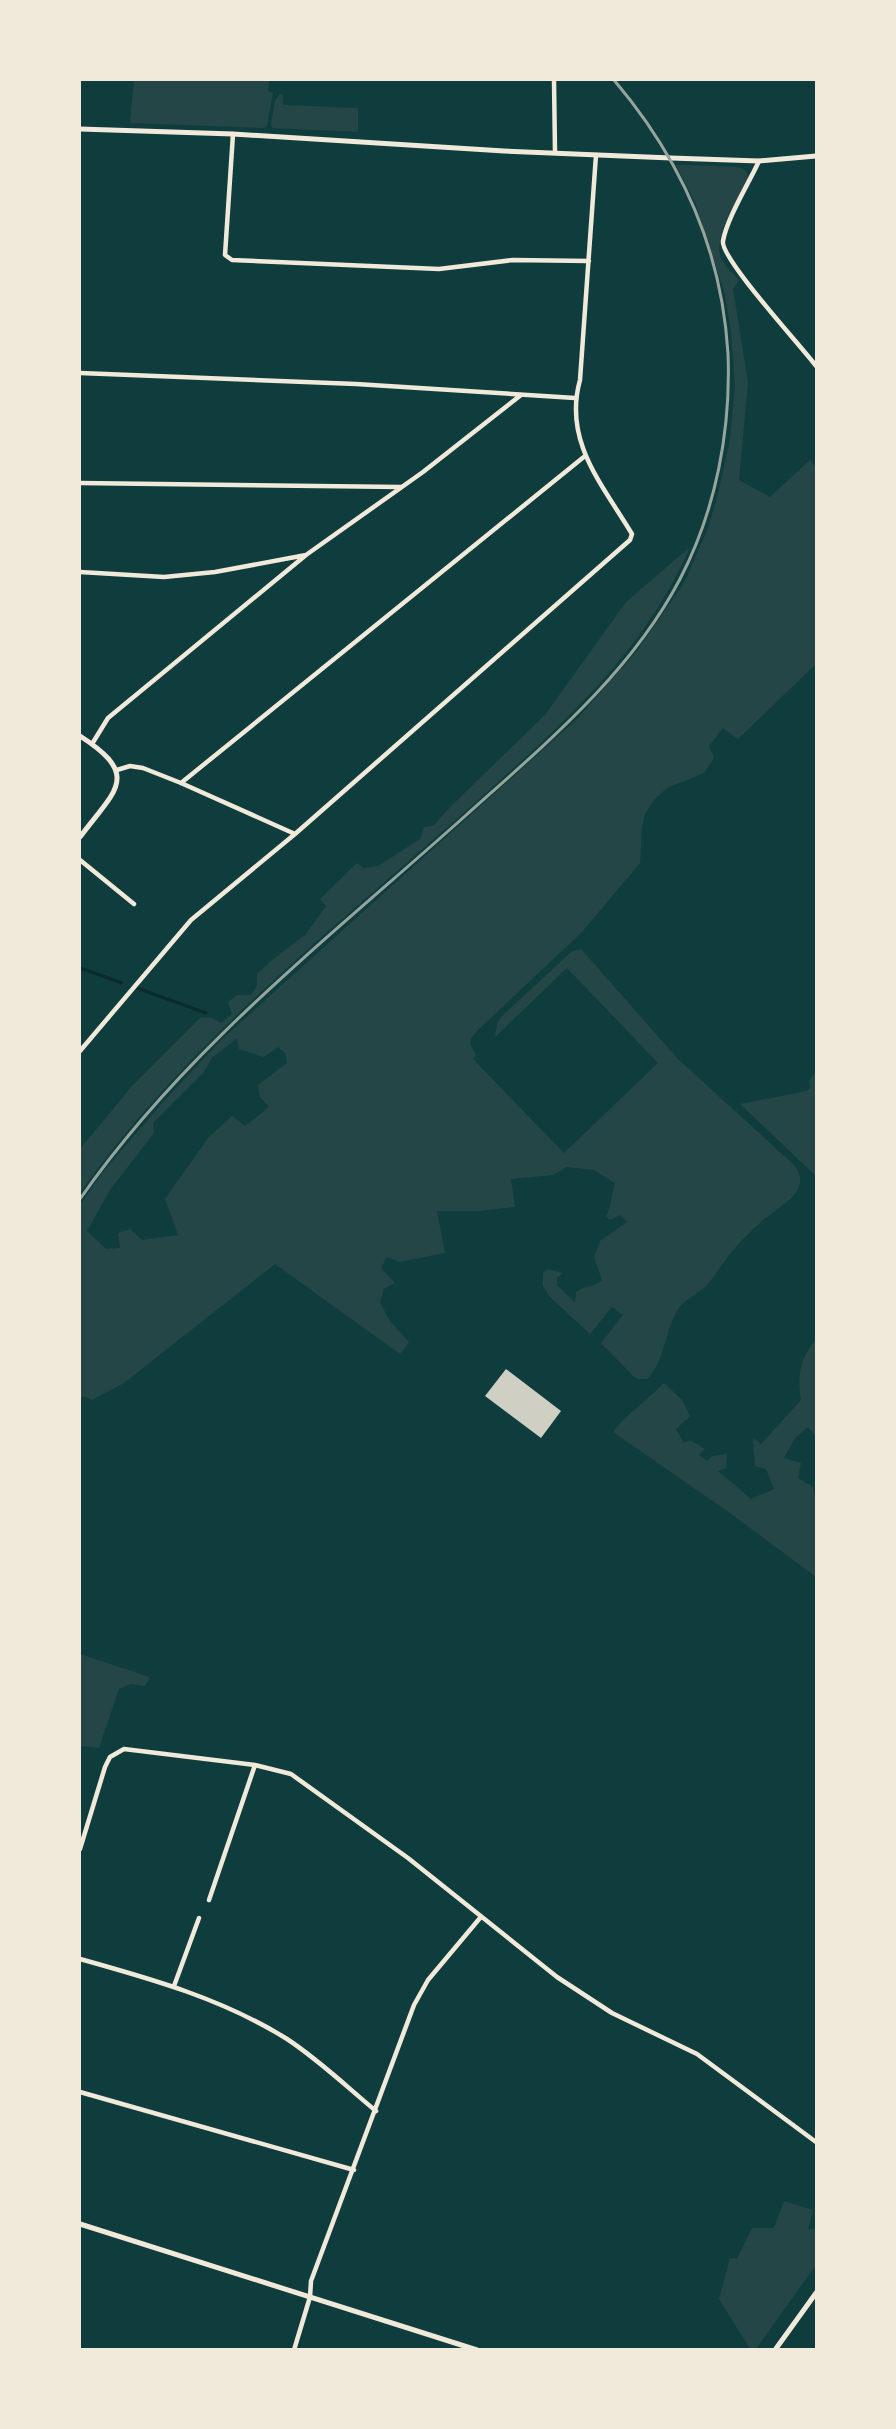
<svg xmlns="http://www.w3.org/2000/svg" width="896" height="2429" font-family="'Noto Serif',serif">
<rect width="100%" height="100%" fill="#0f3d3e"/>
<path fill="#244646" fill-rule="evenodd" d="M134 80H269L268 91 273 93 267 125 264 128 130 123Z
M280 94H283V105L358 108V132L273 128 271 125 275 101Z
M676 165C685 165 738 166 741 168 747 171 748 174 748 180 739 197 712 239 721 258 725 266 733 273 739 280L733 289 748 383 739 480 770 497 810 460 816 467V664L738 739 723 728 709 746 714 758 704 773 667 788 654 800 645 814 642 827 640 863 582 932 480 1028 471 1038 470 1044 476 1055 473 1059 564 1153 658 1063 567 968 495 1037 497 1024 501 1017 571 952 581 949 678 1059 793 1164C816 1191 778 1206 761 1222 752 1230 743 1239 735 1248 724 1260 716 1276 704 1288 696 1295 686 1299 679 1308 665 1328 664 1364 647 1379H638L633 1376 601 1343 623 1315 612 1307 590 1334 550 1297 543 1286V1273L548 1269 563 1273 557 1278V1285L575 1303 576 1292C585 1285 593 1288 602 1280L594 1257 600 1241 627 1222 620 1215 610 1220 606 1216C612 1205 611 1195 615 1183L594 1170 567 1167 553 1175 511 1179 515 1207 479 1211H437L445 1253 399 1262 387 1257 381 1268 395 1283 384 1289 380 1302 389 1320 409 1342 400 1354 275 1264 124 1383 92 1400 84 1396 80 1399V1205L102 1173 165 1100 220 1041 577 719 637 651 684 583 707 531 718 494 730 439 735 386 731 331 724 291 695 202ZM237 1038 239 1049 264 1057 278 1047 285 1053 287 1063 258 1085 260 1097 269 1107 245 1126 232 1116 208 1138 165 1199 178 1235 142 1240 130 1229 118 1233 120 1248 106 1249 87 1231 110 1190 154 1133 153 1123 204 1072 212 1058Z
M690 547C642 659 548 737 459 817 329 932 180 1050 80 1193V1149L132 1086 201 1017 212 1018 221 1023 232 1014 228 1002 237 995H251L257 986V974L272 960 305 935 326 906 320 899 357 863 364 868 378 866 420 839 424 827 433 826 451 806 545 715 626 602Z
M814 1074H816V1176L740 1104 807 1091 810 1088 809 1081Z
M816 1339V1437L808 1427 795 1438 784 1458 801 1463 798 1478 813 1487 816 1503V1577L730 1513 613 1432C626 1414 648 1400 664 1383L682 1400 690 1416 676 1429 684 1443 690 1440 705 1449 699 1455 707 1461 712 1456 727 1454 726 1468 718 1471 751 1499 774 1489 766 1469 755 1466 753 1438 761 1444 801 1400C797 1374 800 1359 816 1339Z
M80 1654 150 1677 145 1686 131 1684 119 1689 99 1748 80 1746Z
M784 2201 813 2210 808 2229H816V2265L756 2349H750L719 2299 730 2258 737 2259 752 2228H774Z"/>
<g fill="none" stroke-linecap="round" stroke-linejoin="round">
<path stroke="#0a2a2b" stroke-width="3" d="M80 968 122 983
M137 988 206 1013"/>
</g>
<path fill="#cfcfc3" d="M506 1369 561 1411 541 1438 485 1396Z"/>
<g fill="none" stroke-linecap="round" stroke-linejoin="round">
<path stroke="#f1e9da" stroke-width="4.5" d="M554 80 555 152
M233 134 225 255 232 260 439 269 513 260 589 261
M759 161C749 183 727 218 723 241 720 258 802 347 816 366
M80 373 356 384 575 398
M80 483 401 487
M80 572 164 577 215 572 306 555
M92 744 108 718 306 555 423 472 521 395
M117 770 130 766 143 768 181 783 295 834
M181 783 585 456
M80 860 134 904
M80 1051 191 920 295 834 630 540 632 534C602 484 563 441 580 380L596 155
M80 1849 105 1767 110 1757 124 1749 255 1765 291 1774 408 1858 557 1977 612 2013 697 2054 816 2142
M209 1900 255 1765
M80 1959C152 1979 223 1999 287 2039 319 2060 347 2087 376 2111
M174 1986 199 1918
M80 2092 354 2170
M294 2350 310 2297 311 2281 414 2005 428 1980 480 1918"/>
<path stroke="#f1e9da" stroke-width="5" d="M80 129 233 134 504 151 671 158 759 161 816 156
M80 736C142 776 115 790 80 837
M80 2224 477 2350
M775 2350 816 2293"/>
<path stroke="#97a49c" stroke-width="3" d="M80 1199C183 1051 330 937 464 817 543 746 630 675 680 579 716 510 731 430 728 354 722 250 680 158 614 80"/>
</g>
<rect width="896" height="2429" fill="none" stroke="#f1e9da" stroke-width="162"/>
</svg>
